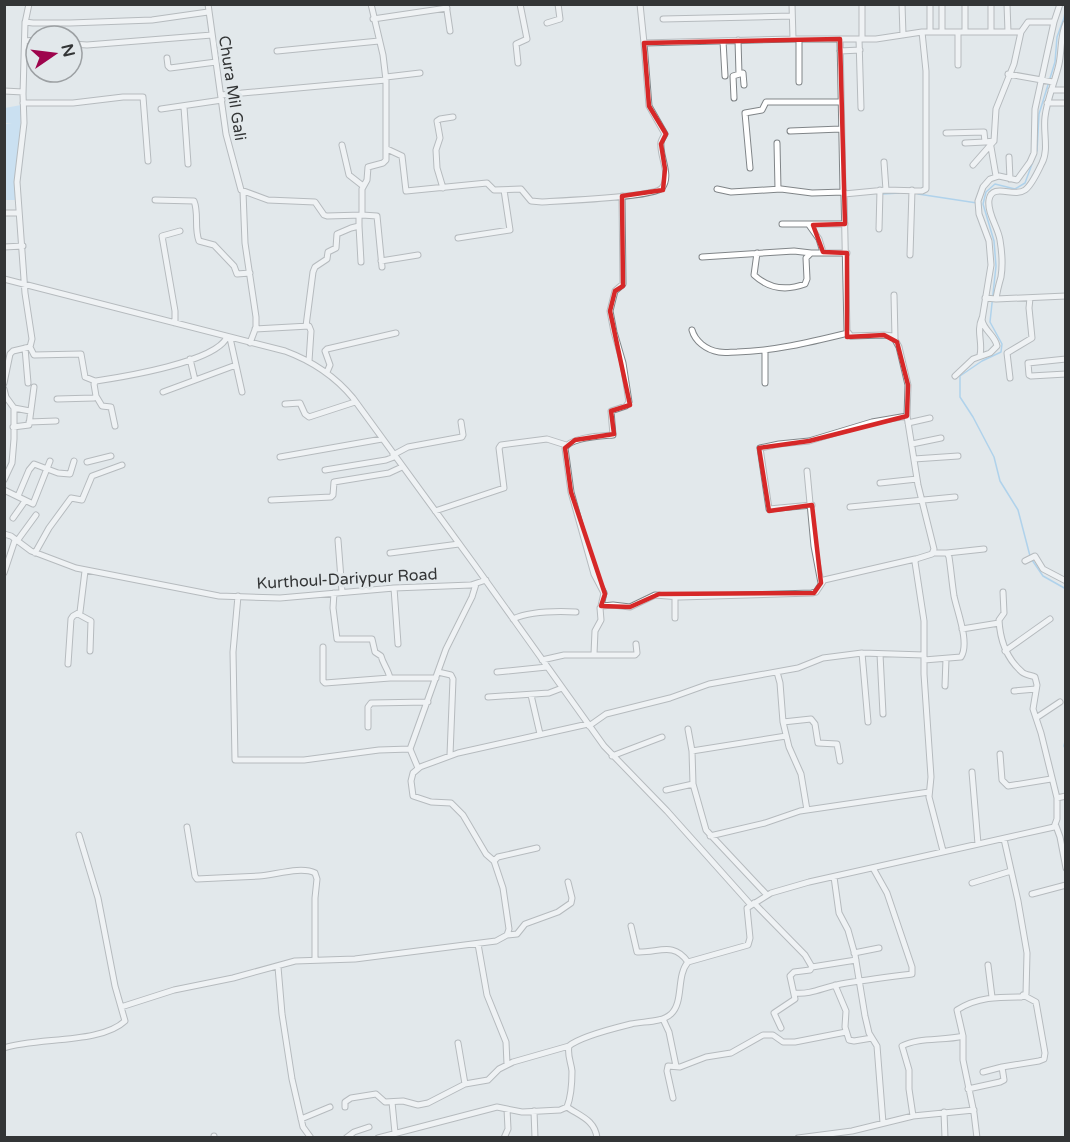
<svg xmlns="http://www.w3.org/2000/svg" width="1070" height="1142" font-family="'Varela Round',sans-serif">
<rect width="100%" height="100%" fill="#e2e8eb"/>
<path fill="#add8f8" d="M21 105 19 200H5L4 124H12L5 123V108Z"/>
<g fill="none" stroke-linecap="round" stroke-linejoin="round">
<path stroke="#73b9eb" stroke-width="1.5" d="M1037 151 1039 114 1055 62 1057 37 1064 18 1066 6
M883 194 899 193
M918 194 977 203
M1030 556 1018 510 1000 481 994 457 973 417 960 397V376L982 361 1001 352 1002 344 990 322 996 266 994 241 983 204 986 192 995 184 1015 189 1025 183 1032 164
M1032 560 1043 576 1066 589
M1066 737 1064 746 1066 751"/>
<defs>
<path id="minor" d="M208 4 226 134 241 190 268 200 315 202 324 215 327 216 362 215V189L367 180 368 167 383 163 386 160V80L383 55 371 4
M446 4 450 31
M640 4 644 43 793 39H876L922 32H1021L1014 64 996 109 994 141 973 165
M792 4 793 39
M902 4 903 35
M930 4V32
M1007 4 1008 32
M373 19 447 8
M663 19 792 16
M25 22 33 23H70L152 20 208 12
M547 23 560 19 558 4
M922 32 926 71V189L922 191 886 190 844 194 847 331 851 336 884 335 893 336 899 347 908 385 907 416 918 485 934 549 932 554 916 559 915 562 924 621V674L931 777 929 797 943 851
M942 32V4
M965 32V4
M991 32V4
M1021 32 1028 22H1054L1060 4
M840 39 843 191
M859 39 861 108
M862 39V4
M738 40 739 74
M25 41 36 40
M723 41 725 76
M72 44 87 45 212 35
M277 51 379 41
M840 51 860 50
M167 58 168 66 170 68 216 62
M518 63 516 44 527 39 520 4
M958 65V32
M1008 74 1053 82
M386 77 420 73
M799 82V39
M1051 90H1066
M4 91 23 92
M221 95 386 80
M734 98 733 76 743 73 744 85
M23 103H73L123 97H143L148 161
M1047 103H1066
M184 107 188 164
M161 109 222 100
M790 131 841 129
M946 133 984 132 985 142 994 141
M777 143 778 189
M965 143 985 142
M342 145 349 175 363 186
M991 147 996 176
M387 149 402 156 406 191 487 183 494 190 521 189 531 201 542 202C559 201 655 197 662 188 672 175 659 156 661 142 662 139 664 136 665 134L649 106 644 43
M1009 157 1010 179
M884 162 886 190
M750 168 745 113 762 110 766 102H841
M443 188 437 168 436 150 440 138 437 121 440 119 453 117
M717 189 731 192 781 189 812 193 844 192
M243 192 245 243 256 317V327L250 343
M155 200 194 201C199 213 194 228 199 241L214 245 234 266 237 274 250 273
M4 213H18
M362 215 377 216 382 267
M782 224H845
M809 225 819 239 823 252
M359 226 361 262
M879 229 880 190
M458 238 510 230 504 190
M4 247 23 246
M757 253 754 275C769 289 786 291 805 284L807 279 806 258 811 253H847
M910 255 912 190
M702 257 794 251 811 253
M381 261 418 255
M4 279 285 351C312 361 334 375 353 398L474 564 604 746 667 811 751 905
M894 295 895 338
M985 298 996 299C997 291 999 284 1001 277 1003 265 1002 252 1000 240 998 227 987 213 989 200 992 182 1014 198 1025 190 1032 185 1038 171 1042 163 1049 150 1043 132 1045 117 1047 99 1055 82 1059 64 1062 50 1060 36 1066 23
M996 299 1066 296
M175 323V311L162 236 180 231
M306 326 313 272 315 267 327 259 328 252 336 248 337 234 351 228 359 226V216
M255 329 309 326 311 331 309 361
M692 330C695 341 706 350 719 352 725 353 731 352 737 352 775 351 811 342 848 333
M230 338 242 392
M30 347 34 355 81 354 85 377 95 381
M25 348 28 383
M980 355C983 343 976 331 982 318
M190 359 195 380
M1066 359 1028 363 1029 375 1031 376 1066 374
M327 372 330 365 325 351 327 349 396 333
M955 376 973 359 990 353 997 346C995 335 984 331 982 320L991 265 989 241 979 214 978 201 983 187 990 179 999 176 1017 180 1030 162 1034 153 1035 109 1054 22
M1010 378 1007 353 1032 338 1029 308 1030 298
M4 383 10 354 13 351 30 347 32 339 25 293 17 182 24 123 23 94 25 23 29 4
M765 383V351
M4 389 6 397 14 408V439L12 463 4 480
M163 392 236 365
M96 396 102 406 111 407 115 426
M57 399 94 398 96 396 94 384 96 381C122 377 216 362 227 337
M285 404 300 403 305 414 309 417 355 402
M14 408 30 411
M29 422 56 421
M908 423 930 418
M13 427 29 425 34 387
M912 444 941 438
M393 455 408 447 462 437 463 435 461 422
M280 457 382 439
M914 459 958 456
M87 462 111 456
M325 470 386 460 394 457
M807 471 814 546 821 583
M880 483 917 479
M4 490 33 504 50 461
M18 496 29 470 34 464 58 473 70 474 74 461
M271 500 331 497 333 495 334 482 389 473 402 467
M812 505 769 509 760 448 779 444 809 441 872 422 907 416
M850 507 955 497
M435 511 504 488 499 448 501 445 547 439 566 445
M13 518 25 501
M4 534 11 536 31 551 76 568 219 596 280 598 394 588 471 585 486 580
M338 540 342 592
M17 541 36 515
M35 553 49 528 71 498 82 500 92 476 122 465
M390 553 459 544
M947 553 984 549
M1025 561 1035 556 1043 569 1066 581
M4 573 15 540
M394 588 398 644
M1003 592 1004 613 999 620C1000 640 1006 658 1022 672 1025 675 1031 675 1035 677L1037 685 1033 709 1041 733 1057 798
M334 593 333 608 337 639H372L375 652 381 656C383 664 388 669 390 678
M238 596 233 652 235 760H304L379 750 410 749 446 649 472 597 476 584
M601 606 604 593 594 574 571 492 565 448C571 437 601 436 613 435L611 411 626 406 629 402 623 363 614 332 610 311 615 291 623 284 622 196
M78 614 91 621 90 651
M675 618V596
M513 619C531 611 556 611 576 612
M962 629 999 623
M323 647V681L325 683 390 678H436
M1005 651 1050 619
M862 653 868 722
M594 654 595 631 601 620 600 608 602 606 613 605 630 607 655 595 680 597 812 593 816 592 824 580 915 559
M880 654 883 714
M542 660 564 655H635L637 653 636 644
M924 660 961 657C970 643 957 611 954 596 952 583 951 570 949 557L947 553H933
M68 664 71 619 73 616 80 612 85 571
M438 672 451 675 453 679 450 755
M497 672 547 667
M777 672 780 683 783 722 789 747 801 774 807 810
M945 686 946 659
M1014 691 1036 689
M531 695 540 734
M488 697 549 693 562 688
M1036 718 1060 702
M783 722 811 719 815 724 818 743 837 744 840 761
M589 726 606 714 670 698 709 684 798 668 823 658 862 653 924 655
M368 727V707L371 703 428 702
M688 729 692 751 693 784 706 830 767 895
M410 749 418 768
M692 751 786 736
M1000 754 1002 780 1008 786 1051 779
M612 756 662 737
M972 772 978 844
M666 790 693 784
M1056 826 1060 837 1066 868
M187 827 195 876 197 879C218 878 238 877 259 876 275 875 301 866 315 873L317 879 315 898V959
M710 836 765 823 800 811 929 792
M494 861 486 854 463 815 451 803 431 802 413 796 411 781 413 773 420 767 458 753 588 724
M834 877 839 913 848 930 855 955 865 1016 869 1033 877 1046 883 1123
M972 883 1011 871
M1032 894 1066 885
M754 903 805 955 812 967 810 970 794 972 790 976 795 999 774 1013 781 1028
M631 926 637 952C659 953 673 941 688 962
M507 935 517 934 525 924 558 912 571 903 572 898 568 882
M478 944 487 995 506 1042 507 1064
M854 953 879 948
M988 965 992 997
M278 967 282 1014 292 1079 303 1127 311 1138
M812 967 856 960
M835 985 846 1011 845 1027 849 1040 854 1041 872 1038
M794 993C811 995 824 987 841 984 865 980 889 977 912 974V967L887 893 873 868
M121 1007 174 990 233 978 295 961 355 959 496 941 507 935 509 929 503 888 494 861 498 857 537 848
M663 1019 669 1032 676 1066
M458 1043 465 1084
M4 1048C37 1037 101 1044 125 1021L115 986 98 898 79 835
M1002 1067 1039 1061 1044 1059 1045 1053 1036 1002 1023 995
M968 1089 1000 1082 1004 1080 1002 1067 983 1072
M673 1098 667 1071 668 1066 680 1067 706 1057 731 1053 763 1035H773L783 1042H795L846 1032
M392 1102 395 1133
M345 1107V1102L351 1098 376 1094 385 1102 403 1101 418 1105 428 1103 465 1084 488 1080 499 1069 513 1062 569 1046
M567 1107C580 1116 595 1120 597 1138
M534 1111 535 1138
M944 1112 945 1138
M913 1116 909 1089V1070L902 1046C919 1037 944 1041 963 1036
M301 1119 330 1107
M214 1136V1138
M346 1138 354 1132 369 1127
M378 1138 497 1107 522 1112 560 1110 567 1107C571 1097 572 1083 572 1071 571 1062 567 1055 569 1046 581 1036 615 1028 631 1024 643 1021 661 1023 671 1014 684 1002 676 976 688 962L748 945 750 938 747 908 771 893 809 882 1054 827 1057 819V798L1066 796
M504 1138 508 1129 507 1109
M798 1138 852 1131 913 1116 974 1110
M977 1138 974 1113 963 1060V1036L957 1010C977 997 998 997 1021 997L1026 994 1027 953 1018 901 1004 839"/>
</defs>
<use href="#minor" stroke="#808588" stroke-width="7"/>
<use href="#minor" stroke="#fff" stroke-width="5"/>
</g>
<path d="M0 0H1070V1142H0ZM840 39 845 224 813 225 823 252 847 253V337L884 335 897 342 908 385 907 416 809 441 759 448 769 511 812 505 821 583 814 593 659 594 630 607 601 606 605 594 571 492 565 448 575 440 614 434 611 411 630 405 610 311 615 291 623 286 622 196 663 190 665 169 661 144 666 134 649 106 644 43Z" fill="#e2e8eb" fill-opacity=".55" fill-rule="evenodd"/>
<path fill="none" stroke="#d62828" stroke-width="4.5" stroke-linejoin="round" d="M840 39 845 224 813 225 823 252 847 253V337L884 335 897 342 908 385 907 416 809 441 759 448 769 511 812 505 821 583 814 593 659 594 630 607 601 606 605 594 571 492 565 448 575 440 614 434 611 411 630 405 610 311 615 291 623 286 622 196 663 190 665 169 661 144 666 134 649 106 644 43Z"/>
<g text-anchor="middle" stroke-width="6" stroke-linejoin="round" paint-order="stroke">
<g font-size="16" fill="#333536" stroke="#e2e8eb">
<text transform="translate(233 88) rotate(81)" y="6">Chura Mil Gali</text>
<text transform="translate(347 578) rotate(-3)" y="6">Kurthoul-Dariypur Road</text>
</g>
</g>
<rect width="1070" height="1142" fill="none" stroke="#333536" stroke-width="12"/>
<g transform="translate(54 54) rotate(76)"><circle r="28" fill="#e2e8eb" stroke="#9ca0a3" stroke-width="1.5"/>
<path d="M0-4.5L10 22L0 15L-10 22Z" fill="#9e054d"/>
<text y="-9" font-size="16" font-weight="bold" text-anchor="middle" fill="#333536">N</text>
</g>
</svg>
